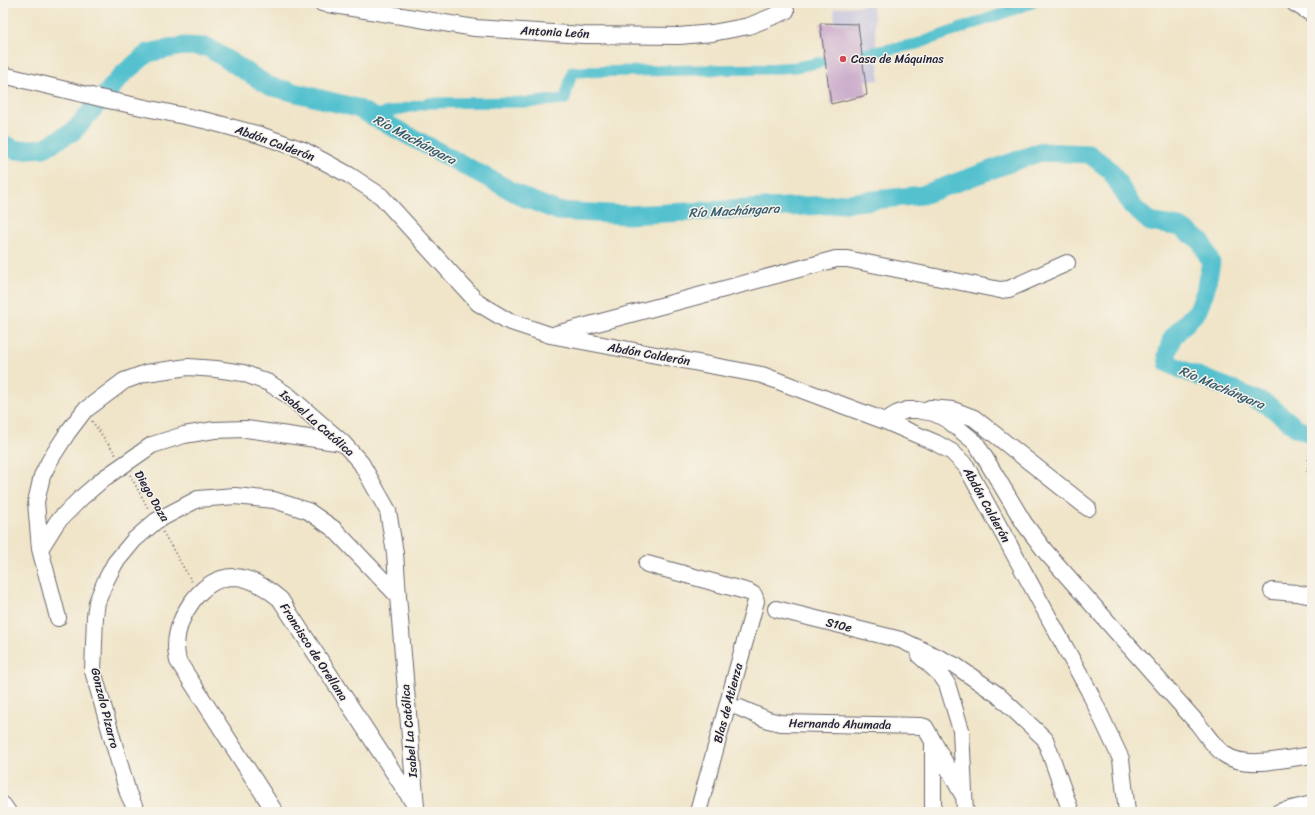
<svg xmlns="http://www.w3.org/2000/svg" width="1315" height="815" font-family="Sriracha,sans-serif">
<rect width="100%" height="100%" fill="#f7f3e8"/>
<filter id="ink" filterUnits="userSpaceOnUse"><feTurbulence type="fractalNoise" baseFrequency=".025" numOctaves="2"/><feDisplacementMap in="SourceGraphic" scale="8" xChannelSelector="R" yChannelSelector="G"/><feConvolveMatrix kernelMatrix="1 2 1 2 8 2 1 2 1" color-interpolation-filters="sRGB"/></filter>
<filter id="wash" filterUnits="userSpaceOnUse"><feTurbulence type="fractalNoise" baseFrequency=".012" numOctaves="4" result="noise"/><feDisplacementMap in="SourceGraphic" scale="16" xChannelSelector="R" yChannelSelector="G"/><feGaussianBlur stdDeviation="0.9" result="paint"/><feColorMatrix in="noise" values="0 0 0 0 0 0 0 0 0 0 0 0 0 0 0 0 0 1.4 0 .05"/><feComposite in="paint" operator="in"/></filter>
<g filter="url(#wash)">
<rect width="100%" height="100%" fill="#f0e5c9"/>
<path fill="#c2c1dc" d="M873 5 879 80 840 83 834 8Z"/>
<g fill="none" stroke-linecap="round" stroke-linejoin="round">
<path stroke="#55c1cf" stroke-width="11" d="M370 116 429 103 533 102 565 99 572 72 766 69 796 67 917 44 1032 3"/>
<path stroke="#55c1cf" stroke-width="19" d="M3 144 16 150 44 148 74 131 123 74 148 53 183 46 207 47 269 86 357 108 525 198 558 211 627 215 827 205 922 195 1040 152 1089 154 1110 170 1132 206 1150 222 1180 227 1201 241 1211 263 1205 292 1198 310 1172 338 1167 355 1168 363 1185 371 1232 389 1268 405 1297 428 1312 434"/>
</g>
<g id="blocks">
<path fill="#c6a4c8" d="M820 23 858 24 867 95 831 104Z"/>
</g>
</g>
<g filter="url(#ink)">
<use href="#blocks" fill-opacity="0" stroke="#6a666d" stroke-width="1"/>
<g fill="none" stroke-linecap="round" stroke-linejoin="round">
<defs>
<path id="minor" d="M322 3 475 28 583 35 679 36 712 33 749 26 786 11
M1294 3 1312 14
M3 75 108 100 208 121 260 135 303 150 349 175 381 196 478 303 508 321 550 335 762 375 885 421 936 443 952 452 966 466 1089 691 1121 759 1127 812
M556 334 836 259H847L1000 290 1009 289 1067 263
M930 408 953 410 974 418 1088 508
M885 421 896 414 907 410H917L934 413 948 420 976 443 1024 523 1045 551 1198 724C1206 734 1213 746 1224 754 1245 770 1288 758 1312 755
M40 549 57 522 81 498 103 479 152 445 184 435 214 430 246 429 343 443
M647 564 749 592 754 595 756 601 698 812
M1272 591 1296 593 1312 596
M776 609 901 640 956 666 998 695 1045 739 1071 812
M58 618 40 549 36 502 42 476 50 460 68 432 84 411 124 381 146 373 188 367 216 369 243 373 269 383 289 396 343 443 361 463 388 511 395 553 398 596 416 807
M919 655 941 675 947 684 961 730 965 812
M740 708 768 720 781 723 921 726 925 727 963 795
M933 744V812
M3 805 8 812
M137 812 128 793 93 671 95 616 97 602 105 582 115 563 134 540 156 521 198 499 235 496 274 500 308 511 334 529 398 596
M275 812 178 661C177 656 176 650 176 645 177 616 201 578 233 577 251 577 267 588 280 599L415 805
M1279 812 1312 804"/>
</defs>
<use href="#minor" stroke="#6a666d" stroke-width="18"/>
<path stroke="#6a666d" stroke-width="2" stroke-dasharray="1 3" stroke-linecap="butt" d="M92 421 116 455
M130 475 149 510
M1307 476 1312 422
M163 532 192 582"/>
<use href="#minor" stroke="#fff" stroke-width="16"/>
</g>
</g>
<circle fill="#d1495b" stroke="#f7f3e8" stroke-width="1.5" cx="843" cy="59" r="4"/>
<g text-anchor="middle" stroke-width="3" stroke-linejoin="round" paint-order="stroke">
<g font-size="12" fill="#22223b" stroke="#f7f3e8">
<text transform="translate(555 32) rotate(3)" y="4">Antonia León</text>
<text transform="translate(275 143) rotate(20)" y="4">Abdón Calderón</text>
<text transform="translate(649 354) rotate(10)" y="4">Abdón Calderón</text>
<text transform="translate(317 423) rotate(41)" y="4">Isabel La Católica</text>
<text transform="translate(152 496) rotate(60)" y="4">Diego Daza</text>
<text transform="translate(987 505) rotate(61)" y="4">Abdón Calderón</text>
<text transform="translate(839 625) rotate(14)" y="4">S10e</text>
<text transform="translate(314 652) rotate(57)" y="4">Francisco de Orellana</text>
<text transform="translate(728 703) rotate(-75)" y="4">Blas de Atienza</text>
<text transform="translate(105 708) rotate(76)" y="4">Gonzalo Pizarro</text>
<text transform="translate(840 724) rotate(1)" y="4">Hernando Ahumada</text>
<text transform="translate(409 731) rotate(-95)" y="4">Isabel La Católica</text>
</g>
<g font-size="12" fill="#22223b" stroke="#f7f3e8" text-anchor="start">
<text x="851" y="63">Casa de Máquinas</text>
</g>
<g font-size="13" font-style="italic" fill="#345a6f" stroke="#f7f3e8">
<text transform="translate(415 139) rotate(28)" y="5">Río Machángara</text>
<text transform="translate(734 210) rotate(-3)" y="5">Río Machángara</text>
<text transform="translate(1222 387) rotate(23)" y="5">Río Machángara</text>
</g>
</g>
<rect width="1315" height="815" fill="none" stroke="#f7f3e8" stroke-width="16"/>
</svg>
